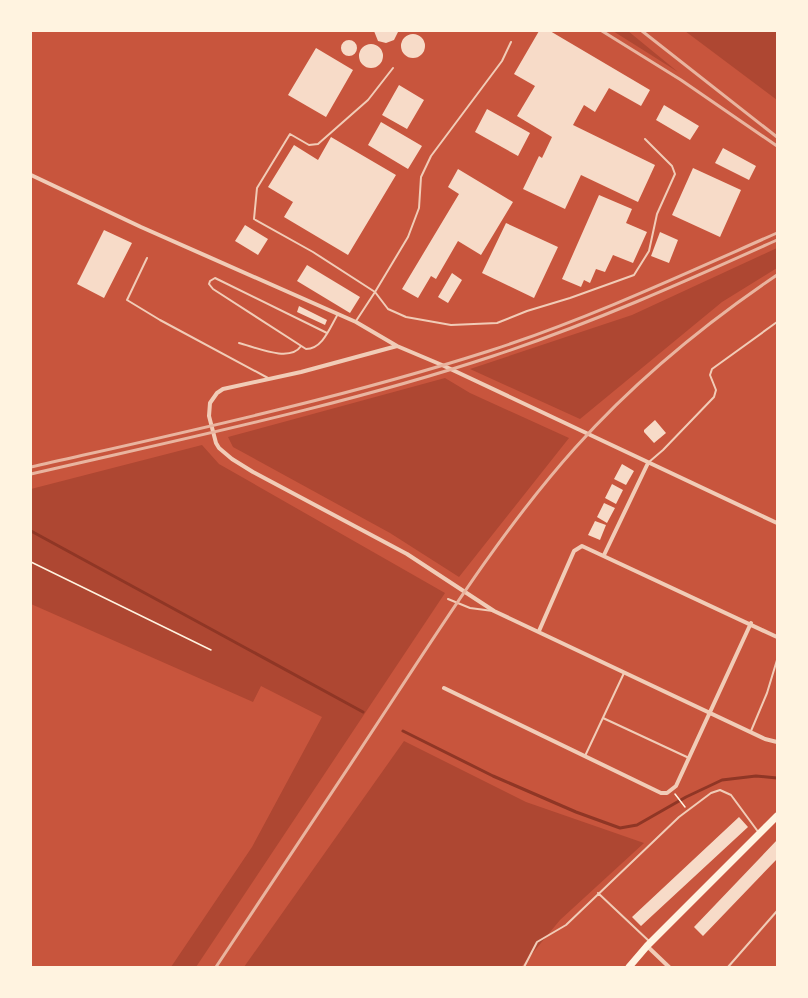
<svg xmlns="http://www.w3.org/2000/svg" width="808" height="998" font-family="Arial,sans-serif">
<rect width="100%" height="100%" fill="#c8553d"/>
<path fill="#ae4732" d="M613 31H628L678 72Z
M685 31H777V100Z
M777 248V268L722 302 580 419 470 369 632 315Z
M445 378 470 393 569 438 459 577 390 533 233 447 228 437Z
M202 445 219 464 445 593 196 967H171L252 847 322 717 261 686 253 702 31 604V489Z
M404 741 526 802 644 843 560 920 521 967H244Z"/>
<g fill="none" stroke-linecap="round" stroke-linejoin="round">
<path stroke="#8f3625" stroke-width="3" d="M31 531 363 712
M403 731 493 776 576 812 620 828 637 825 686 797 722 780 756 776 777 778"/>
</g>
<path fill="#f7dbc8" d="M374 31H398V32L394 40 386 43 378 41Z
M539 31H550L650 90 641 106 609 88 595 112 584 105 573 125 655 165 638 202 581 175 565 209 523 189 539 156 542 158 552 137 517 116 535 86 514 74Z
M401 46a12 12 0 1 1 24 0a12 12 0 1 1-24 0Z
M341 48a8 8 0 1 1 16 0a8 8 0 1 1-16 0Z
M359 56a12 12 0 1 1 24 0a12 12 0 1 1-24 0Z
M316 48 353 70 326 117 288 95Z
M399 85 424 100 407 129 382 115Z
M664 105 699 126 690 140 656 120Z
M487 109 530 133 518 156 475 132Z
M381 122 422 146 408 169 368 145Z
M331 137 396 175 348 255 284 217 293 202 268 187 294 145 318 160Z
M723 148 756 166 749 180 715 163Z
M693 168 741 190 720 237 672 215Z
M458 169 513 202 481 255 458 241 436 279 431 276 418 298 402 289 459 194 448 187Z
M599 195 632 209 626 223 647 232 633 263 613 255 605 272 596 269 590 283 584 280 581 287 562 279Z
M506 223 558 247 534 298 482 273Z
M245 225 268 239 258 255 235 241Z
M104 230 132 243 104 298 77 284Z
M660 232 678 240 669 263 651 256Z
M307 265 360 297 350 313 297 281Z
M452 273 462 280 448 303 438 297Z
M299 306 327 320 325 325 297 312Z
M655 420 666 433 654 443 644 432V430Z
M622 464 634 471 626 485 614 479Z
M612 484 623 490 616 504 605 498Z
M604 503 615 508 607 523 597 517Z
M595 521 606 525 600 540 588 535Z
M739 817 748 827 641 926 632 917Z
M777 840V859L703 936 694 927Z"/>
<g fill="none" stroke-linecap="round" stroke-linejoin="round">
<path stroke="#fff3e0" stroke-width="1.5" d="M31 562 211 650
M675 794 685 807"/>
<path stroke="#f1ccb7" stroke-width="2" d="M511 42 502 61 431 156 421 177 419 208 408 237 375 292 388 309 406 317 451 325 497 323 527 311 570 298 634 275 649 251 657 214 675 174 672 166 645 139
M147 258 127 300 160 320 268 378
M356 321 375 292 313 252 254 219 257 188 290 134 309 145 318 144 368 100 393 68
M327 333 215 278 210 281 209 284 213 289 306 349C323 349 330 327 338 314
M239 343C255 347 290 363 301 346
M649 462 663 450 714 397 716 390 710 375 712 369 777 322
M448 599 470 608 493 611
M603 718 689 758
M751 731 767 693 777 660
M585 756 624 673
M598 893 650 942
M524 967 537 942 566 925 679 817 711 793 720 790 731 795 759 833
M728 967 777 911"/>
<path stroke="#f1ccb7" stroke-width="4" d="M31 175 141 227 356 322 397 346 442 365 777 523
M397 346 301 372 223 389 217 393 210 403 209 416 216 443 219 448 232 459 253 472 407 554 494 611 765 739 777 742
M604 555 648 463
M539 631 574 551 582 546 777 637
M444 688 661 793H667L676 786 751 623
M647 946 669 967"/>
<path stroke="#fff3e0" stroke-width="7" d="M629 967 647 946 777 816"/>
<path stroke="#e9b49f" stroke-width="3" d="M602 31 681 80 777 146
M642 31 777 137
M31 467C185 432 339 399 489 351 588 319 682 275 777 233
M31 474C186 438 342 406 493 356 590 324 684 282 777 240
M216 967C277 875 338 784 398 692 453 608 508 523 575 448 635 381 703 325 777 275"/>
</g>
<rect width="808" height="998" fill="none" stroke="#fff3e0" stroke-width="64"/>
</svg>
